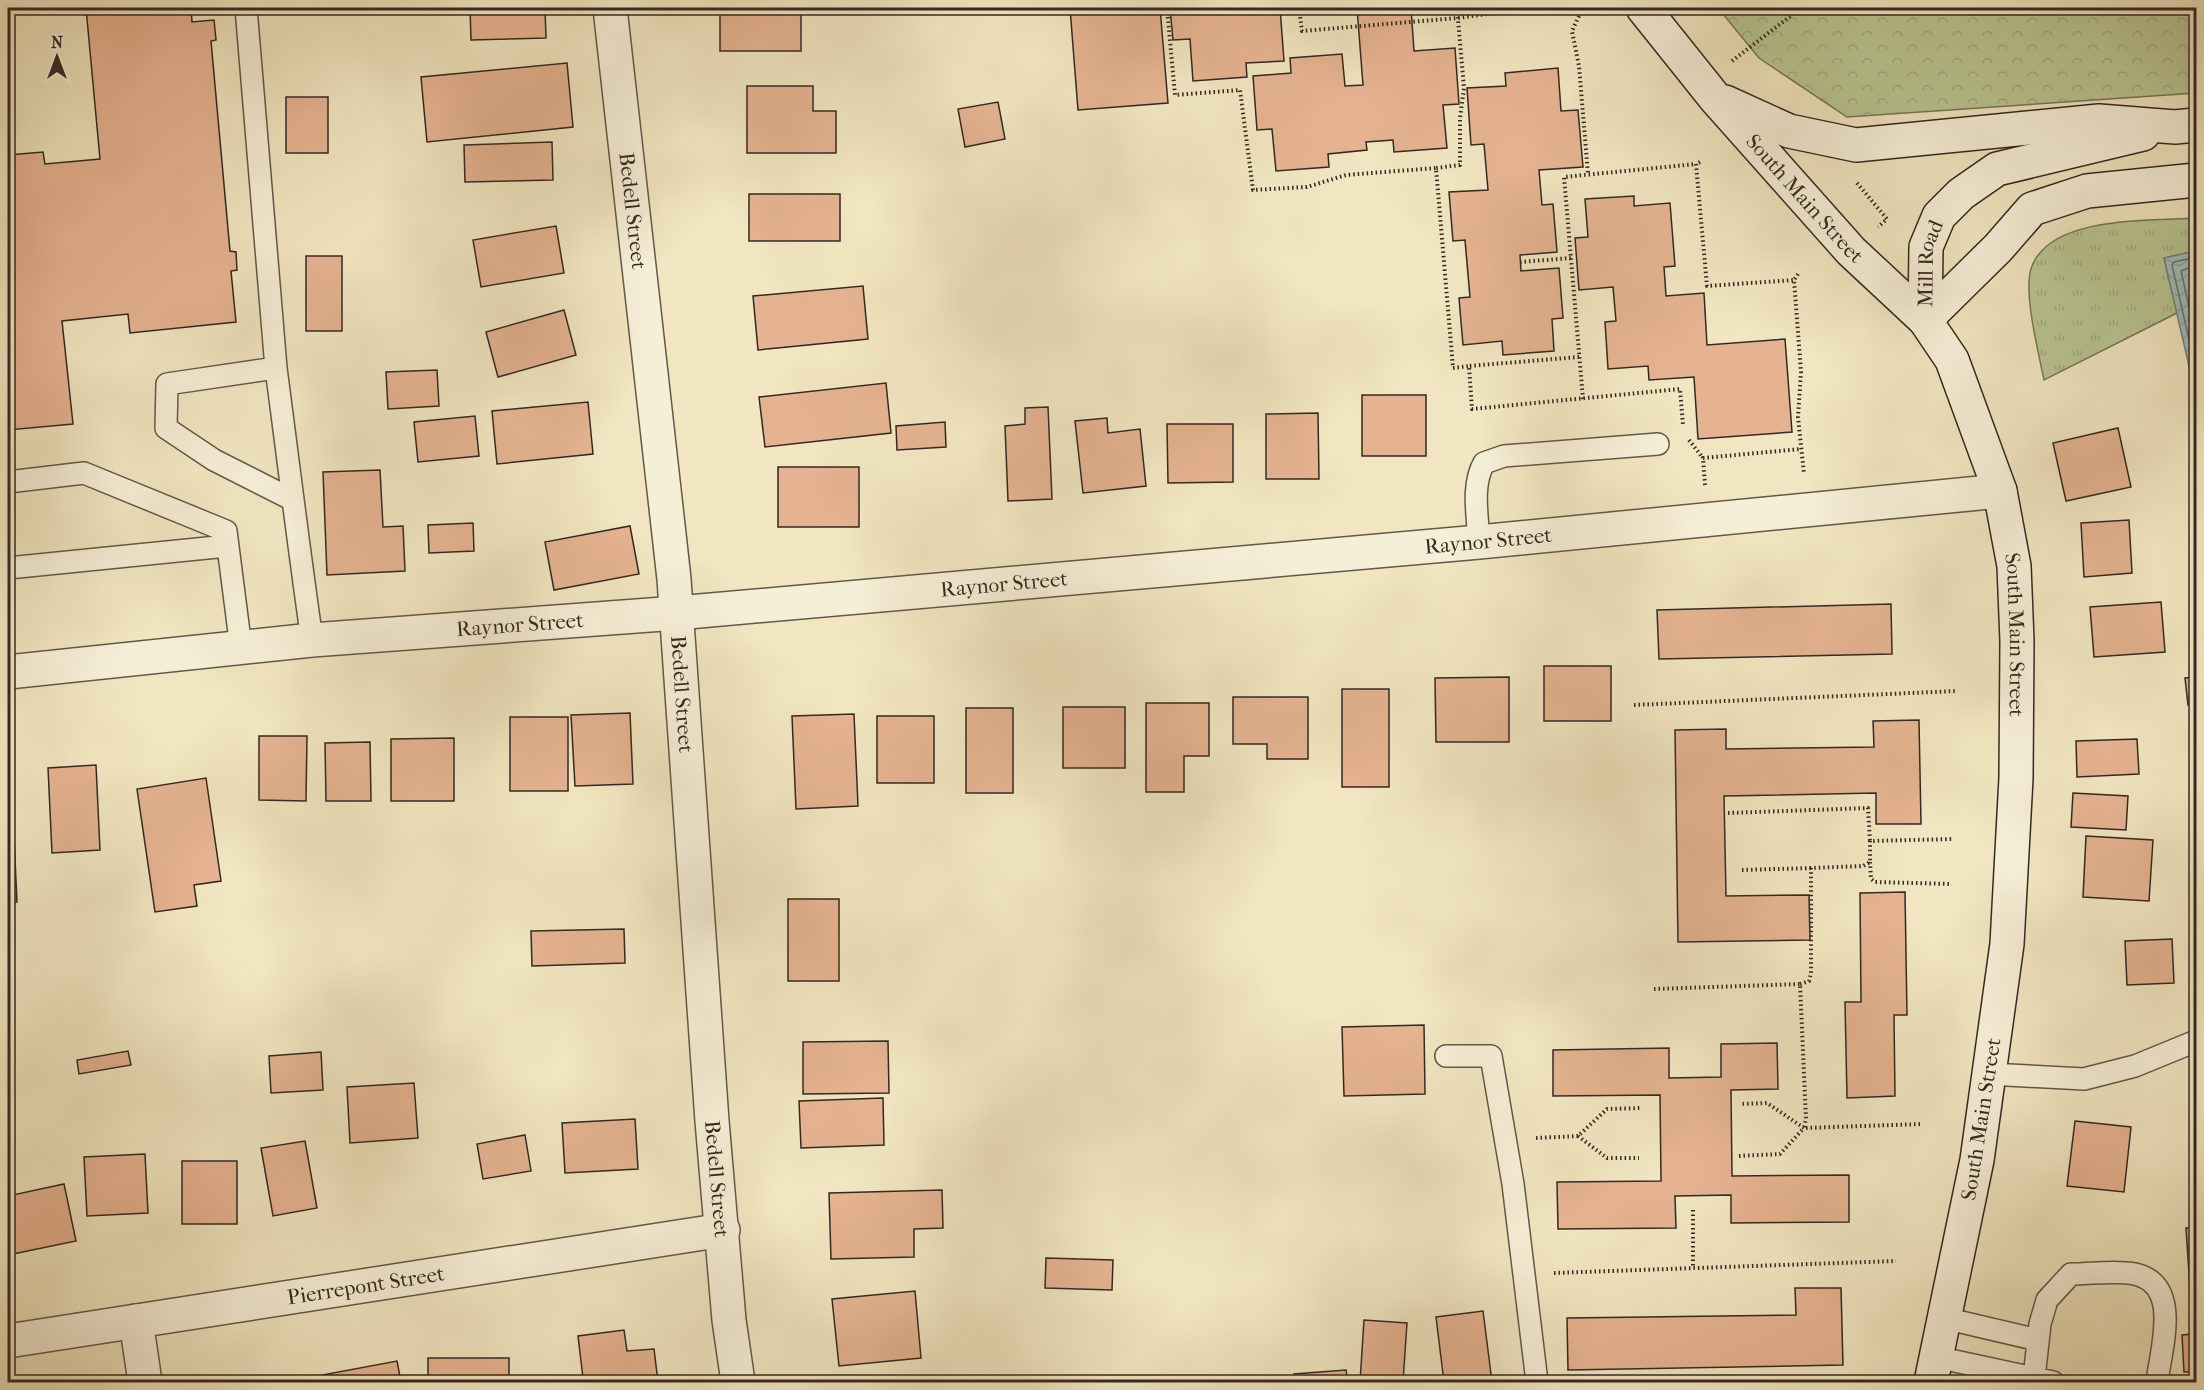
<svg xmlns="http://www.w3.org/2000/svg" width="2204" height="1390" font-family="'IM FELL French Canon',serif">
<defs>
<pattern id="grass-tufts" width="24" height="20" patternUnits="userSpaceOnUse" patternTransform="scale(1.5)"><rect width="24" height="20" fill="#b9c593"/><path d="M3 7l-1-3M5 7V3M7 7l1-3M15 17l-1-3M17 17v-4M19 17l1-3" fill="none" stroke="#a0a97e"/></pattern>
<pattern id="park-crowns" width="20" height="18" patternUnits="userSpaceOnUse" patternTransform="scale(1.5)"><rect width="20" height="18" fill="#b9c593"/><path d="M2 6a3 3 0 1 1 6 0M12 15a3 3 0 1 1 6 0" fill="none" stroke="#a0a97e"/></pattern>
<pattern id="water-waves" width="16" height="10" patternUnits="userSpaceOnUse" patternTransform="scale(1.5)"><rect width="16" height="10" fill="#9ebdbc"/><path d="M0 5q4-4 8 0t8 0" fill="none" stroke="#89a2a1"/></pattern>
</defs>
<rect width="100%" height="100%" fill="#f1e6c1"/>
<filter id="stains"><feTurbulence type="fractalNoise" baseFrequency=".00333" numOctaves="4"/><feColorMatrix values="0 0 0 0 .2 0 0 0 0 .09 0 0 0 0 .02 0 0 0 .5 -.17"/></filter>
<radialGradient id="worn" r=".72"><stop offset=".6" stop-color="#630" stop-opacity="0"/><stop offset="1" stop-color="#630" stop-opacity=".3"/></radialGradient>
<path fill="url(#grass-tufts)" stroke="#76765a" stroke-width="1.5" d="M2196 218V251L2164 258 2177 313 2044 380C2039 354 2022 289 2032 266 2052 215 2152 221 2196 218Z"/>
<path fill="url(#park-crowns)" stroke="#76765a" stroke-width="1.5" d="M1718 8H2196V93L1847 117 1759 58Z"/>
<path fill="url(#water-waves)" stroke="#74817e" stroke-width="1.5" d="M2196 251V396L2164 258Z"/>
<g fill="none" stroke-linecap="round" stroke-linejoin="round">
<path stroke="#69726f" stroke-width="1.5" d="M2196 257 2174 262 2172 265 2196 370
M2196 265 2181 271 2196 338"/>
</g>
<path fill="#e5b391" stroke="#342822" stroke-width="1.5" d="M86 8H191L192 22 214 20 216 40 211 41 230 251 236 252 237 270 231 271 236 322 130 333 128 314 62 321 73 424 8 430V155L43 152 45 164 100 159Z
M470 8H545L546 38 471 40Z
M720 8H801V51H720Z
M1070 8H1160L1168 103 1078 110Z
M1170 8H1280L1284 61 1246 63 1247 77 1193 81 1190 39 1173 40Z
M1357 8H1411L1414 51 1455 48 1459 104 1443 105 1447 148 1394 152 1393 140 1366 142 1367 150 1328 154 1329 167 1276 171 1272 129 1257 130 1253 76 1291 73 1290 58 1342 54 1345 86 1363 85Z
M567 63 573 127 427 142 421 77Z
M1558 68 1561 111 1578 110 1583 167 1539 170 1542 205 1553 204 1557 252 1520 255 1521 271 1559 268 1563 318 1552 319 1554 351 1503 355 1502 341 1463 345 1459 298 1470 297 1465 240 1453 241 1449 192 1488 190 1484 144 1471 145 1467 88 1506 86 1505 73Z
M747 86H813V111H836V153H747Z
M286 97H328V153H286Z
M998 102 1005 139 965 147 958 109Z
M552 142 553 180 465 182 464 145Z
M749 194H840V241H749Z
M1634 196V206L1670 203 1675 266 1664 267 1666 296 1704 293 1707 345 1785 339 1792 432 1698 439 1694 377 1649 380 1648 366 1608 369 1605 322 1616 321 1613 287 1579 290 1575 238 1588 237 1585 199Z
M556 226 564 273 481 287 473 240Z
M306 256H342V331H306Z
M863 286 868 339 758 350 753 296Z
M564 310 576 355 498 377 486 332Z
M437 370 439 406 388 409 386 372Z
M886 383 891 433 765 447 759 397Z
M1362 395H1426V456H1362Z
M588 402 593 454 497 464 492 411Z
M1048 407 1052 499 1008 501 1005 426 1025 424V408Z
M1318 413 1319 479H1266V414Z
M475 416 479 456 418 462 414 422Z
M1107 418 1108 433 1140 429 1146 486 1083 493 1075 421Z
M945 422 946 447 897 450 896 426Z
M1167 424H1233V482L1168 483Z
M2118 428 2131 487 2066 501 2053 443Z
M778 467H859V527H778Z
M380 470 383 527 403 526 405 571 327 575 323 472Z
M2129 520 2132 573 2084 577 2081 523Z
M473 523 474 551 429 553 428 525Z
M630 526 639 574 554 590 545 542Z
M2161 602 2165 652 2094 657 2090 607Z
M1891 604 1892 654 1659 659 1657 610Z
M1544 666H1611V721H1544Z
M1509 677V742H1436L1435 678Z
M2196 677V704L2188 705 2185 678Z
M1342 689H1389V787H1342Z
M1233 697H1308V759H1267V744H1233Z
M1146 703H1209V756H1184V792H1146Z
M1063 707H1125V768H1063Z
M966 708H1013V793H966Z
M630 713 633 784 575 786 571 715Z
M854 714 858 806 796 809 792 716Z
M877 716H934V783H877Z
M510 717H568V791H510Z
M1919 720 1921 824H1876V793L1724 796 1726 896 1809 895 1810 940 1678 942 1675 730 1726 729V749L1874 747 1873 721Z
M259 736H307L306 801 259 800Z
M454 738V801H391V739Z
M2137 739 2139 774 2077 777 2076 741Z
M370 742 371 801H326L325 743Z
M96 765 100 850 52 853 48 768Z
M11 772 17 902H8V773Z
M206 778 221 881 194 885 197 906 155 912 137 789Z
M2073 793 2128 796 2126 830 2071 827Z
M2086 836 2153 840 2149 901 2083 897Z
M1905 892 1907 1015H1894L1895 1096 1847 1098 1845 1002H1861L1860 893Z
M788 899H839V981H788Z
M624 929 625 963 532 966 531 931Z
M2172 939 2174 983 2127 985 2125 941Z
M1424 1025 1425 1094 1344 1096 1342 1027Z
M888 1041 889 1093 803 1094V1042Z
M1777 1043 1778 1089 1731 1090 1732 1176 1849 1175V1222L1731 1223V1195L1675 1196 1676 1228 1558 1229 1557 1182 1661 1181 1660 1095 1553 1096V1050L1669 1048V1078L1721 1077V1044Z
M128 1051 131 1065 79 1074 77 1060Z
M321 1052 323 1090 271 1093 269 1056Z
M414 1083 418 1138 350 1143 347 1087Z
M883 1098 884 1145 801 1148 799 1101Z
M635 1119 638 1169 565 1173 562 1123Z
M2075 1121 2131 1127 2124 1192 2067 1186Z
M525 1135 531 1171 483 1179 477 1144Z
M305 1141 317 1208 273 1216 261 1148Z
M145 1154 148 1213 87 1216 84 1157Z
M182 1161H237V1224H182Z
M64 1184 76 1241 8 1255V1196Z
M942 1190 943 1228 914 1229V1257L831 1259 829 1193Z
M2186 1228H2196V1372H2184L2182 1335 2193 1334Z
M1046 1258 1113 1260 1112 1290 1045 1288Z
M1795 1288H1841L1843 1365 1568 1370 1567 1318 1796 1315Z
M915 1291 921 1358 839 1366 832 1299Z
M1483 1311 1492 1382H1444L1436 1317Z
M1364 1320 1407 1323 1403 1382H1360Z
M624 1330 627 1351 654 1349 658 1382H563V1380L583 1378 578 1336Z
M428 1358H509V1382H428Z
M397 1361 401 1382H323L322 1375Z
M1346 1370 1348 1382H1295L1294 1374Z
M1240 1378 1241 1382H1200Z"/>
<g fill="none" stroke-linecap="round" stroke-linejoin="round">
<defs>
<path id="service" d="M246 8 276 368
M8 482 84 473 226 531 241 648
M293 500 214 460 166 428 167 384 276 368C288 459 299 550 312 640
M1479 542C1478 517 1471 486 1484 463L1504 456 1658 444
M8 568 227 546
M1446 1056H1491L1513 1184 1537 1382
M1989 1074 2084 1079 2135 1066 2196 1041
M1944 1318 2038 1340
M1936 1357 2053 1382
M2034 1378 2040 1324 2047 1300 2071 1274C2091 1274 2116 1270 2135 1274 2182 1285 2161 1348 2157 1382"/>
<g id="minor">
<path id="s1" d="M8 672 312 640 677 613 1479 542 2000 491"/>
<path d="M136 1321 145 1382"/>
<path id="s2" d="M8 1341 723 1230"/>
</g>
<g id="tertiary">
<path id="s3" d="M610 8 674 579 712 1121 729 1320 738 1382"/>
</g>
<g id="secondary">
<path id="s4" d="M1643 8 1715 98 1851 251 1925 320 1952 360 2000 491 2014 566 2017 641 2016 778 2007 944 1977 1160 1931 1382"/>
<path d="M1725 102 1789 131 1856 145 2099 121 2175 127 2196 125"/>
<path id="s5" d="M1925 320 1926 247 1939 216 1961 194 1997 169 2143 134"/>
<path d="M1925 320 1998 248 2032 209 2087 191 2196 180"/>
</g>
</defs>
<use href="#service" stroke="#63584a" stroke-width="24"/>
<use href="#minor" stroke="#63584a" stroke-width="36"/>
<use href="#tertiary" stroke="#63584a" stroke-width="36"/>
<use href="#secondary" stroke="#342822" stroke-width="36"/>
<path stroke="#342822" stroke-width="4" stroke-dasharray="1.5 3" stroke-linecap="butt" d="M1167 8 1175 95 1240 90 1253 190 1307 187 1346 175 1436 168
M1299 8 1302 31 1458 18 1531 8
M1457 8 1464 88 1460 118V165L1436 168 1453 368 1469 366
M1579 16 1572 31 1579 66 1588 174
M1732 61 1801 8
M1700 162 1696 164 1707 286 1794 280
M1857 183 1887 219 1878 227
M1520 262 1571 258
M1798 274 1794 280 1801 372 1798 417 1804 474
M1579 357 1469 366 1472 409 1680 389 1683 425
M1583 399 1564 177 1696 164
M1689 440 1703 458
M1705 485 1703 458 1801 449
M1634 705 1957 691
M1728 813 1868 808 1870 841
M1870 862 1871 879 1875 882 1952 884
M1742 870 1811 868
M1800 984 1809 981 1811 973V868L1863 866 1870 862V841L1954 839
M1654 989 1800 984 1806 1119 1804 1128 1923 1124
M1578 1136 1607 1158H1639
M1536 1138 1578 1136 1607 1109 1642 1108
M1739 1156 1780 1154 1804 1128 1767 1103 1740 1104
M1693 1210V1268
M1554 1273 1896 1261"/>
<use href="#service" stroke="#f6efd7" stroke-width="21"/>
<use href="#minor" stroke="#f6efd7" stroke-width="33"/>
<use href="#tertiary" stroke="#f6efd7" stroke-width="33"/>
<use href="#secondary" stroke="#f6efd7" stroke-width="33"/>
</g>
<g text-anchor="middle" stroke-width="6" stroke-linejoin="round" paint-order="stroke">
<g font-size="21" fill="#342822" stroke="#f6efd7">
<text dy="7" stroke="none"><textPath href="#s4" startOffset="250">South Main Street</textPath></text>
<text dy="7" stroke="none"><textPath href="#s3" startOffset="204">Bedell Street</textPath></text>
<text dy="7" stroke="none"><textPath href="#s5" startOffset="57">Mill Road</textPath></text>
<text dy="7" stroke="none"><textPath href="#s1" startOffset="1486">Raynor Street</textPath></text>
<text dy="7" stroke="none"><textPath href="#s1" startOffset="1000">Raynor Street</textPath></text>
<text dy="7" stroke="none"><textPath href="#s1" startOffset="514">Raynor Street</textPath></text>
<text dy="7" stroke="none"><textPath href="#s4" startOffset="754">South Main Street</textPath></text>
<text dy="7" stroke="none"><textPath href="#s3" startOffset="690">Bedell Street</textPath></text>
<text transform="translate(1981 1119) rotate(-81)" y="7">South Main Street</text>
<text dy="7" stroke="none"><textPath href="#s3" startOffset="1176">Bedell Street</textPath></text>
<text dy="7" stroke="none"><textPath href="#s2" startOffset="362">Pierrepont Street</textPath></text>
</g>
</g>
<rect width="2204" height="1390" fill="none" stroke="#f1e6c1" stroke-width="30"/>
<rect x="9" y="9" width="2186" height="1372" fill="none" stroke="#342822" stroke-width="3"/>
<rect x="15" y="15" width="2174" height="1360" fill="none" stroke="#342822" stroke-width="1.5"/>
<g transform="translate(57 57)" stroke="#f6efd7" stroke-width="4.5" paint-order="stroke">
<path d="M0-4.5L10 22L0 15L-10 22Z" fill="#342822"/>
<text y="-9" font-size="16" font-weight="bold" text-anchor="middle" fill="#342822">N</text>
</g>
<rect width="100%" height="100%" filter="url(#stains)"/>
<rect width="100%" height="100%" fill="url(#worn)"/>
</svg>
